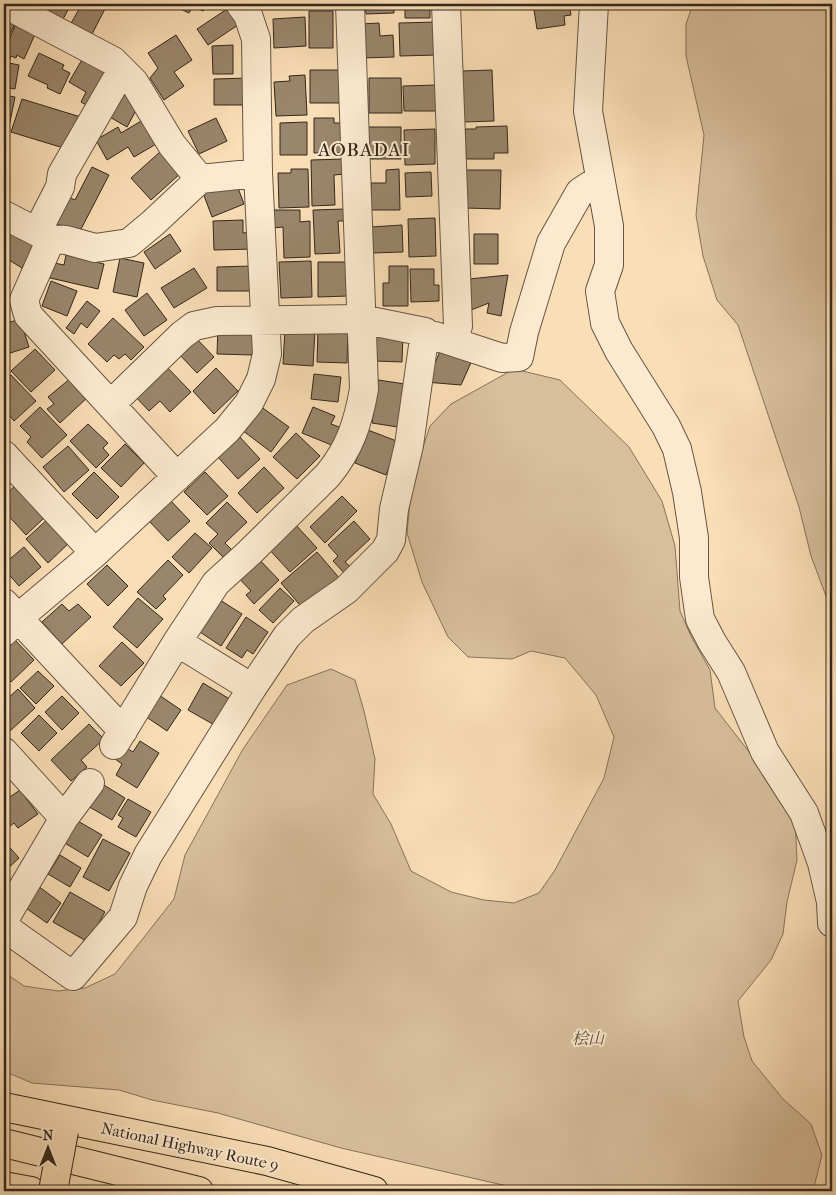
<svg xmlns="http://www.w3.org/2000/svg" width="836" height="1195" font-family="'IM FELL French Canon','Noto Serif JP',serif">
<rect width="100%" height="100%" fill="#fadeb6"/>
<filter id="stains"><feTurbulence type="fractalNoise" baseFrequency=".004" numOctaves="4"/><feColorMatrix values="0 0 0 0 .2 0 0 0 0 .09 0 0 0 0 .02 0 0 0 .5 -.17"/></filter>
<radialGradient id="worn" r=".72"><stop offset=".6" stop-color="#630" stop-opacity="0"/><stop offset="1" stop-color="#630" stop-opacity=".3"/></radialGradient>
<path fill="#d8bf9c" stroke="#86735c" d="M693 4H832V612L811 556 799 507 738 325 717 300 703 256 696 215 704 135 686 56V24Z
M514 369 560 380 629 447 662 501 675 546 680 611 691 636 710 670 715 708 760 766 795 818 797 860 787 902 783 934 771 960 738 1001 744 1037 752 1061 783 1099 811 1124 822 1155 813 1191H529L341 1148 218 1113 152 1100 119 1090 32 1083 4 1071V976L11 977 24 986 58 991 85 988 115 974 174 899 185 855 243 749 287 685 331 669 355 680 364 711 375 759 373 794 391 824 411 871 451 892 484 900 514 903 539 893 555 870 604 778 614 737 596 695 565 658 531 651 512 659 468 657 448 637 422 582 407 533 412 481 430 426 451 404Z"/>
<path fill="#9a866c" stroke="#33271b" d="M34 4H71L59 27Z
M82 4H117L115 9 107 5 91 36 70 25Z
M173 4H207L203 11 193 6 189 13 172 5Z
M365 4H394V13L366 14Z
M405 4H430V18H405Z
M533 4H569L571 15 564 16 565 25 537 29Z
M230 7 241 23 208 45 197 29Z
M309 11H333V48H309Z
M305 17 306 46 274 48 273 19Z
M4 18 15 23 4 47Z
M436 22 437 55 400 56 399 23Z
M16 23 36 32 24 59 17 55 16 58 11 56 9 62 4 60V53Z
M379 23 380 36 393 35 394 57 362 58 361 24Z
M176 35 192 60 174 72 184 86 164 100 150 78 158 68 148 53Z
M233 45V74H213L212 46Z
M39 53 64 65 62 69 70 73 60 94 47 88 48 85 28 76Z
M83 58 115 77 95 110 81 102 86 92 69 82Z
M4 62 19 65 15 89 4 87Z
M310 70H345L346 103H310Z
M492 70 494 121 464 122 462 71Z
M305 75 307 115 276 116 274 82 290 81 289 76Z
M250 78V105H214V79Z
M369 78H401L402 113H369Z
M437 85V111H404L403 86Z
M123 89 142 99 127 127 108 116Z
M4 95 15 97 9 127 4 126Z
M22 99 84 118 70 150 11 132Z
M148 117 163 140 134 157 128 147 107 160 96 140 118 127 121 133Z
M216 118 227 141 199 154 188 131Z
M314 118H334V123H344V153H314Z
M307 122V155H280V123Z
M507 126 508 153H494V159H466L465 129H476V127Z
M365 127H401V159H365Z
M435 129V164L405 165 404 130Z
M161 151 181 173 151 200 131 178Z
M345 159V174L334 175 335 205 312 206 311 160Z
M92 167 109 175 78 235 52 221 66 196 75 200Z
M291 169H308L309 207 279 208 278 173H291Z
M399 169 400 210H371V183H386V170Z
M465 170H501L500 209 465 208Z
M431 172 432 196 406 197 405 173Z
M235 180 244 204 212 217 203 193Z
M345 209 346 221H338L340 253 315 254 313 210Z
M272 210H300V222L310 221V257L284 258 283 227 273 228Z
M435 218 436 256 409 257 408 219Z
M243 220V233L253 232 254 249 214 250 213 221Z
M402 225 403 252 372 253 371 227Z
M12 228 37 242 22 268 4 257V242Z
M170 234 181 251 155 269 144 252Z
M474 234H498V264H474Z
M66 255 104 264 98 289 46 277 50 262 64 265Z
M120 258 144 263 137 297 113 292Z
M311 261 312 297 281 298 279 262Z
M318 262H348L349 296 318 297Z
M251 266V291H217V267Z
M389 266H408V306H383V283H389Z
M194 268 207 288 174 308 161 288Z
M410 269H434V285H439V301L411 302Z
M508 275 501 316 487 313 489 303 471 310 469 279Z
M51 281 77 291 67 316 42 306Z
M147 293 167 320 144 336 125 310Z
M87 301 100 311 87 328 81 323 74 334 66 328Z
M113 318 144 347 131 360 125 354 119 359 114 355 107 362 88 344Z
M20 319 29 347 4 355V324Z
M218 328 254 329 253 355 217 354Z
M285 329 315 331 313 366 283 364Z
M318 330 348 331 347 363 317 362Z
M376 332H403L402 362 376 361Z
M195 337 214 357 197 373 178 353Z
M444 342 474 356 461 385 425 382 427 362 435 363Z
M35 349 55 370 31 392 11 371Z
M162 362 191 392 170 412 160 401 149 411 133 394Z
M216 368 238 391 214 414 193 391Z
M314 374 341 377 338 402 311 399Z
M11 375 36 401 14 421 4 409V382Z
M71 378 88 397 60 423 47 409 54 404 48 397Z
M378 380 405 384 398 427 372 423Z
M260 406 289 427 271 452 242 430Z
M40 407 67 435 42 458 27 442 31 437 20 426Z
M313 407 335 416 331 424 342 428 334 446 302 433Z
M88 424 108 443 103 448 109 455 96 468 70 441Z
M368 430 399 442 386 475 355 463Z
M296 433 320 456 297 479 273 457Z
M238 435 260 459 238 479 216 455Z
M125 444 144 463 121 487 101 468Z
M68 446 89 470 64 492 43 467Z
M264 467 284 488 257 513 238 493Z
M94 472 119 497 97 519 72 494Z
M205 472 228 496 207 515 184 492Z
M15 486 44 518 26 535 4 511V496Z
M342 496 357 511 325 543 310 527Z
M170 500 190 521 168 541 148 520Z
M227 502 247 522 225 543 233 551 225 559 209 543 218 534 206 523Z
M49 518 70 542 48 563 26 539Z
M354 521 370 539 345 562 353 569 346 575 333 561 338 556 328 545Z
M294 523 317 548 290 572 267 547Z
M195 533 212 548 189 573 172 557Z
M24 547 41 567 19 586 4 569V564Z
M317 552 341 580 305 611 281 583Z
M255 555 279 580 254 604 246 595 251 591 235 574Z
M168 560 183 575 163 596 166 599 156 609 137 592Z
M107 565 128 586 108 606 87 584Z
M280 588 294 601 273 623 259 610Z
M138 598 163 619 137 648 113 627Z
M220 600 242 614 221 646 200 632Z
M62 604 69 611 78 604 91 617 62 644 42 622Z
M246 617 268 632 253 654 247 650 242 658 226 648Z
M15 640 34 660 11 682 4 674V651Z
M122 642 144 663 121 686 99 666Z
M38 671 54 686 36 704 20 688Z
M203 683 233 701 218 727 188 710Z
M18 689 35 708 10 731 4 724V702Z
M156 693 181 710 167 731 142 714Z
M62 696 79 713 62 730 45 712Z
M39 715 57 733 39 751 21 733Z
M89 724 104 739 81 760 87 767 71 781 51 760Z
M140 741 159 753 137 788 116 775 122 764 115 759 123 746 133 752Z
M99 782 125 798 112 820 86 805Z
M20 790 38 814 18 828 14 823 9 827 5 822 4 823V801Z
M128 799 151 812 136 837 118 827 123 818 118 815Z
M76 820 102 835 88 857 63 842Z
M103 839 130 853 109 891 83 877Z
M4 841 19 858 4 872Z
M60 855 81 868 70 887 48 874Z
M38 886 61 903 47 923 23 906Z
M70 892 105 912 88 942 53 922Z"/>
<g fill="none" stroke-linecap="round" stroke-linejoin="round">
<defs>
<path id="minor" d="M5 4 113 61 134 82 172 145 200 179 258 173
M446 4 458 326 453 342
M594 4 588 111 609 226V265L600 291 605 323 619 351 666 426 677 449 687 492 694 538V577L700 619 712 642 731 672 765 752 804 813 822 863 831 902 832 923
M4 215 51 239 66 240 95 248 129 243 153 223 200 179
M37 232 60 187 62 174 122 70
M51 239 24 300 28 315 177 477
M435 336 502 358 519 357 524 332 551 243 580 192 600 179
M111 404 182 335 194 326 217 321 361 319 425 332 409 445 394 509 391 540 385 551 346 590 303 620 287 636 252 688
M4 455 95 553
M4 603 123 731
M4 632 18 618 95 553 227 430 249 403 261 379 267 354 258 173 256 39 248 15 240 4
M114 745 177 642 216 583 249 553 328 475C350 448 358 423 364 389L350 4
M4 752 64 818
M4 920 64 818 90 783
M4 927 73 976 123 917 133 886 148 855 252 688 177 642"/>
<path id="highway" d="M4 1107 267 1161 374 1191
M4 1143 199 1191
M4 1186 31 1191"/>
</defs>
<use href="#minor" stroke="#655542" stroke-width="30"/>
<use href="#highway" stroke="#33271b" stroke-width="30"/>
<use href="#minor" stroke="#fcead0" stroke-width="28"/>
<use href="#highway" stroke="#fadeb6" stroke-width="28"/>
<defs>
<path id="highway-bridge" d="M53 1191 64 1131"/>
</defs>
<use href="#highway-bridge" stroke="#33271b" stroke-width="30" stroke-linecap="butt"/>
<use href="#highway-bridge" stroke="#fadeb6" stroke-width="28"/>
</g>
<g text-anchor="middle" stroke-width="4" stroke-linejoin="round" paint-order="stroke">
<g font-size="16" font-style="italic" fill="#5c4d3b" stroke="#fcead0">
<text x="588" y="1044">桧山</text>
</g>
<g font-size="16" fill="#33271b" stroke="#fcead0">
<text transform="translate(190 1146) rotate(12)" y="6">National Highway Route 9</text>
</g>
<g font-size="19" letter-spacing="1" fill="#33271b" stroke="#fcead0">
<text x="364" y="156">AOBADAI</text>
</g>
</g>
<rect width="836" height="1195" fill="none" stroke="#fadeb6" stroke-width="20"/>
<rect x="5" y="5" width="826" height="1185" fill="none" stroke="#33271b" stroke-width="2.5"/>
<rect x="10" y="10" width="816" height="1175" fill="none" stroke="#33271b"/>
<g transform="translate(48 1148)" stroke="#fcead0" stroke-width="4" paint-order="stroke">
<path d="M0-4L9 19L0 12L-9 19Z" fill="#33271b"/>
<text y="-8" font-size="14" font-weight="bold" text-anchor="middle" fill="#33271b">N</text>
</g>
<rect width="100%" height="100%" filter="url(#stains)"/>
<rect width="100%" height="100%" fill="url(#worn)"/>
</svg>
